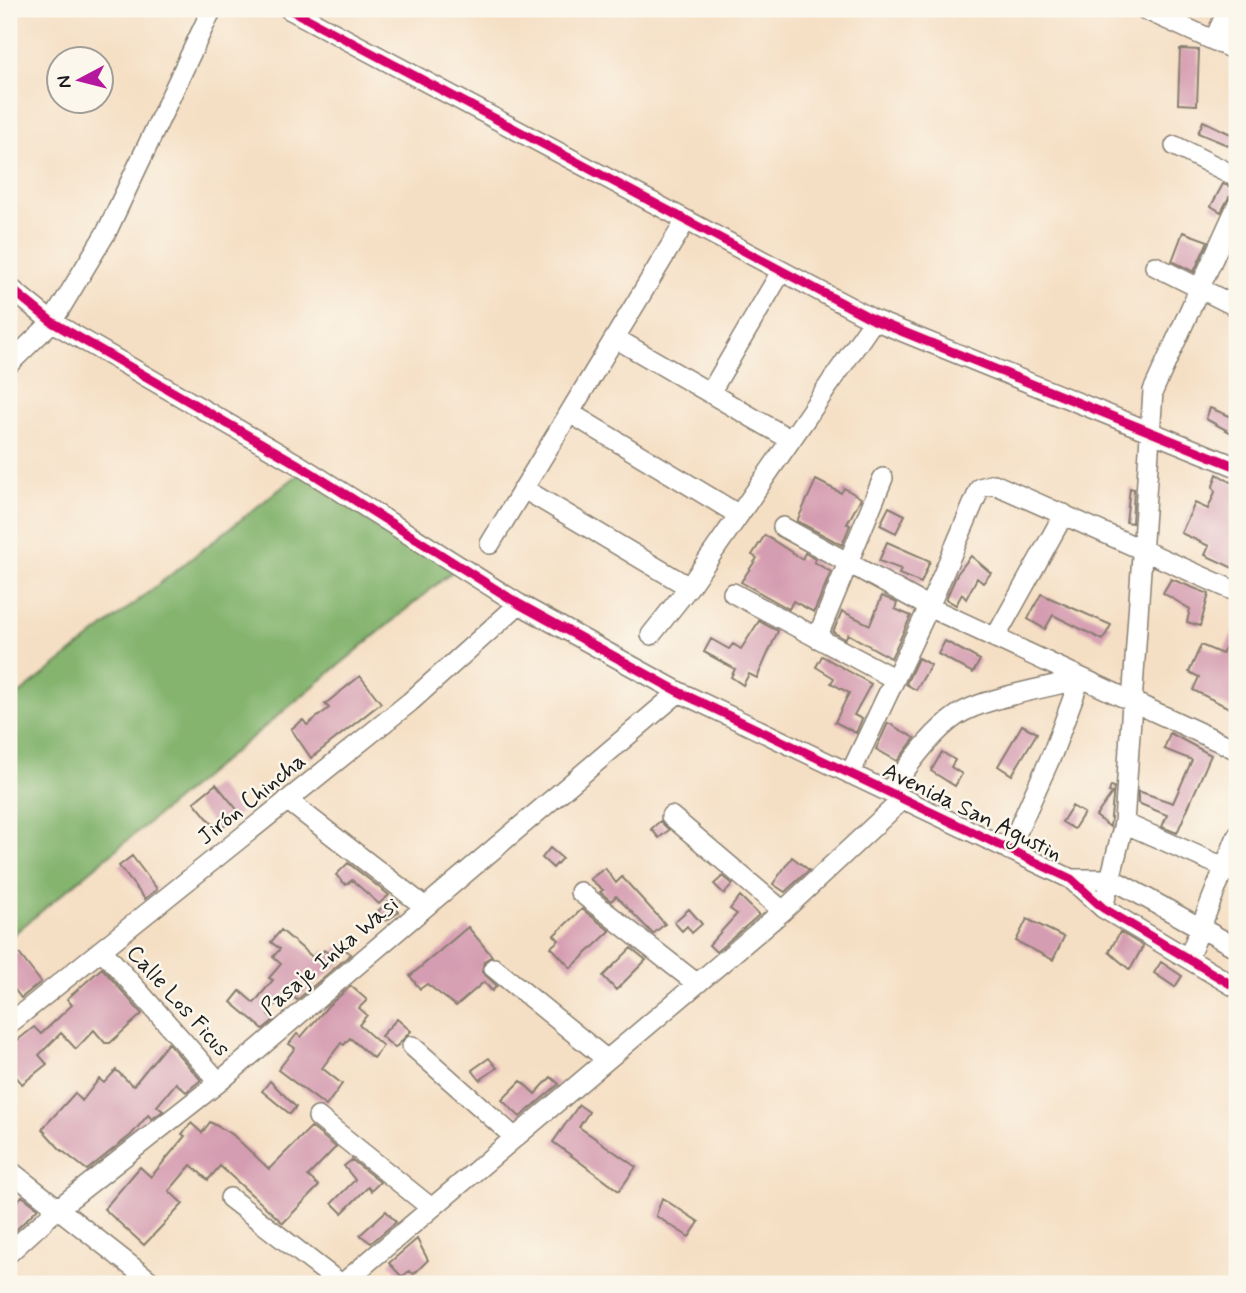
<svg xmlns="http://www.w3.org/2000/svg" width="1246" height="1293" font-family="Mynerve,sans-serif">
<rect width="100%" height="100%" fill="#fbf7ec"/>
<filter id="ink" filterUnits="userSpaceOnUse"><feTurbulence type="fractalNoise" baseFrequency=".0143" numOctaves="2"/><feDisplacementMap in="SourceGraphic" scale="14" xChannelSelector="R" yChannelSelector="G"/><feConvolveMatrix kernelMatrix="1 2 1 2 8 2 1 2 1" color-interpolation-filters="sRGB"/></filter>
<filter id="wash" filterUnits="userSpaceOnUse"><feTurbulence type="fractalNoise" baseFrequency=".00686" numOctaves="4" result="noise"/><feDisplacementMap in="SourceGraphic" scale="28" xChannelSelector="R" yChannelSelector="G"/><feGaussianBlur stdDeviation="1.57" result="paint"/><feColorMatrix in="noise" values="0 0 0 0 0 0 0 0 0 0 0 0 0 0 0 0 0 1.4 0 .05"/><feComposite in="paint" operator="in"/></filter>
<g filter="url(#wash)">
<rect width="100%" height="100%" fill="#f5dfc4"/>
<path fill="#84b46e" stroke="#506845" stroke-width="2" d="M304 470 460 565 9 938V702Z"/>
<g id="blocks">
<path fill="#d59db1" d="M1180 49 1199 50 1197 105 1178 104Z
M1203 121 1237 137V149L1198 133Z
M1223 184 1237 189V194L1229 197 1221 212 1211 206Z
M1183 232 1208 241 1194 272 1172 261Z
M1210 408 1237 419V436L1206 419Z
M1217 474 1237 486V570L1205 555 1209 546 1181 533 1195 503 1208 509 1215 492 1213 486Z
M816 480 841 493 844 488 861 498 847 524 850 525 842 545 797 521Z
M1130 488 1134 489 1132 523 1126 522Z
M889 507 905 515 896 533 880 525Z
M765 535 802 559 805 553 815 559 814 562 831 572 814 612 793 601 789 609 741 582 757 558 752 555Z
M887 542 930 561 921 583 899 574 901 569 879 561Z
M971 556 991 573 983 583 977 578 966 599 962 594 956 605 946 599 957 574Z
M1171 579 1209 594 1200 626 1187 622 1190 609 1163 593Z
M1041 594 1111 625 1103 640 1053 615 1045 629 1028 619Z
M882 596 897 603 895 609 911 616 891 658 848 634 845 639 833 632 842 611 870 625Z
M759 621 778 631 757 678 749 674 743 685 731 677 735 669 704 652 711 639 729 649 733 644 741 649Z
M1237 624V712L1193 690 1199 677 1189 672 1201 645 1222 654Z
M945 641 980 660 973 673 938 654Z
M822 656 871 684 854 715 862 719 856 733 835 722 849 693 831 683 834 678 816 667Z
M918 658 931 665 916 690 906 684Z
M360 676 381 703 311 758 291 729 303 720 307 725 329 708 325 704Z
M888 723 915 738 897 761 876 749Z
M1022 725 1037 733 1012 775 998 766Z
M1170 733 1211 755 1177 833 1162 827 1167 815 1138 803V791L1173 803 1192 760 1164 749Z
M942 752 955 760 951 767 962 774 955 786 931 771Z
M216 784 240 813 218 831 194 802Z
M1111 786 1114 787 1110 827 1096 816 1112 793 1109 792Z
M1072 806 1084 813 1074 829 1062 822Z
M660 821 669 830 659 838 651 829Z
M550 848 562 858 553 868 542 858Z
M132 856 157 889 145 899 119 866Z
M792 857 809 870 785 892 773 884Z
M348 863 389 895 379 904 352 880 346 885 336 875Z
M605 868 616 883 622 877 665 924 653 934 616 896 611 901 600 892 603 890 590 879Z
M723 876 733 884 724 894 714 884Z
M740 896 759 915 716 952 709 945 737 914 730 909Z
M389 901 399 912 386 921 378 911Z
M582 909 610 931 571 968 551 947 559 940 554 935Z
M689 909 702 924 692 933 687 926 682 931 674 922Z
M1027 919 1064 937 1053 960 1016 941Z
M468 927 492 956 484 961 482 972 497 986 492 991 484 982 456 1006 427 984 420 989 410 976Z
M281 930 316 960 324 950 331 955 339 945 351 954 297 1000 286 991 268 1014 274 1020 263 1029 231 1002 240 991 254 1003 273 980 269 978 281 964 273 957 280 949 271 942Z
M1120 932 1143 946 1130 970 1109 952Z
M631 948 646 960 616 990 603 976Z
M17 951 41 982 21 998 9 982V957Z
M1161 962 1182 976 1175 987 1154 973Z
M102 968 142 1014 110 1043H105L94 1030 76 1049 61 1033 39 1055 47 1064 22 1084 9 1068V1047L34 1027 41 1034 72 1005 67 999Z
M351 986 367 1000 359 1008 367 1015 359 1025 383 1046 373 1058 350 1038 344 1045 341 1043 322 1068 342 1084 326 1106 278 1070 295 1048 289 1044 297 1034 301 1037 328 1006Z
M397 1019 411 1031 395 1048 381 1036Z
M168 1043 201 1080 186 1092 176 1083 157 1106 163 1111 152 1119 148 1115 131 1135 87 1170 60 1149 42 1129 75 1093 82 1101 99 1079 104 1083 116 1070 133 1086Z
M489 1058 497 1068 480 1080 472 1070Z
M551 1077 559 1084 520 1117 502 1100 521 1081 535 1094Z
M270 1081 296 1107 290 1114 262 1091Z
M579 1105 589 1112 579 1127 636 1167 619 1191 553 1142Z
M210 1122 232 1134 269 1169 311 1127 336 1147 308 1176 319 1186 283 1223 220 1166 208 1180 191 1165 169 1191 183 1204 144 1245 104 1209 140 1167 151 1177 185 1136 182 1134 191 1123 202 1133Z
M352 1160 380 1182 371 1191 368 1187 342 1213 332 1203 355 1180 344 1166Z
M22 1196 38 1208 9 1237V1210Z
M662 1198 699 1222 689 1237 656 1216Z
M386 1211 396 1222 371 1243 360 1235Z
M417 1239 428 1260 414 1274 409 1271 402 1277 389 1263Z"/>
</g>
</g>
<g filter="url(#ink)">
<use href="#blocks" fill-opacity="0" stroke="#887e70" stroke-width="2"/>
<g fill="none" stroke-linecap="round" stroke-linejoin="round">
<defs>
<path id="minor" d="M289 9 874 320 1237 467
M1144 9 1237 51
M1214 40 1228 9
M1175 146 1237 177
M1155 266 1237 307
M9 287 52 322 299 465 519 604 679 692 1071 879 1103 908 1237 988
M615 338 791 440
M9 364 52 322 107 231 212 9
M710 393 781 272
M570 413 739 515
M524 489 689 587
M783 527 929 607 1237 750
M490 544 685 222
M733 593 895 679
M651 635 689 587 874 320
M817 638 883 478
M995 638 1064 514
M850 774 929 607 980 488 994 484 1237 592
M888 792C909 766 929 735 956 716 982 698 1047 688 1080 679L1053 752 1009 850
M287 800 425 907
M671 816 783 911
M1124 823 1237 873
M1071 879H1112L1237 948
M580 892 696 983
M1103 908 1124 823 1153 391 1237 206
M102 950 219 1082
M1188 959 1237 836
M494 968 606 1059
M9 1024 410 702 519 604
M412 1046 513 1136
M318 1117 430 1207
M9 1170 154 1284
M230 1198 341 1284
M9 1253 56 1210 219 1082 679 692
M342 1284 783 911 903 799"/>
</defs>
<use href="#minor" stroke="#887e70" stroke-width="22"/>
<use href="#minor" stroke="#fff" stroke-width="19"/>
<defs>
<path id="cycleway" d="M289 9 874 320 1237 467
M9 287 52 322 299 465 519 604 679 692 1071 879 1103 908 1237 988"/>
</defs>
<use href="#cycleway" stroke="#fbf7ec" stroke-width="13"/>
<use href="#cycleway" stroke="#d6006c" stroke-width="9"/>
</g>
</g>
<g text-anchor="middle" stroke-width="5" stroke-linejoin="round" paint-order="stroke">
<g font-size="23" fill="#1c1c1c" stroke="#fbf7ec">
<text transform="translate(251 798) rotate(-39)" y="8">Jirón Chincha</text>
<text transform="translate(973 811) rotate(26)" y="8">Avenida San Agustin</text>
<text transform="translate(329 955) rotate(-40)" y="8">Pasaje Inka Wasi</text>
<text transform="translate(179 1000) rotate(48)" y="8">Calle Los Ficus</text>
</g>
</g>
<rect width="1246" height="1293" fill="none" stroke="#fbf7ec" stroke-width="35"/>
<g transform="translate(80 80) rotate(263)"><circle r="33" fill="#fbf7ec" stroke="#a29f99" stroke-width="2"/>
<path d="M0-5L12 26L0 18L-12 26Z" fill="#b5179e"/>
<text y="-10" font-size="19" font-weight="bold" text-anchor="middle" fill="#1c1c1c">N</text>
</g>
</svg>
